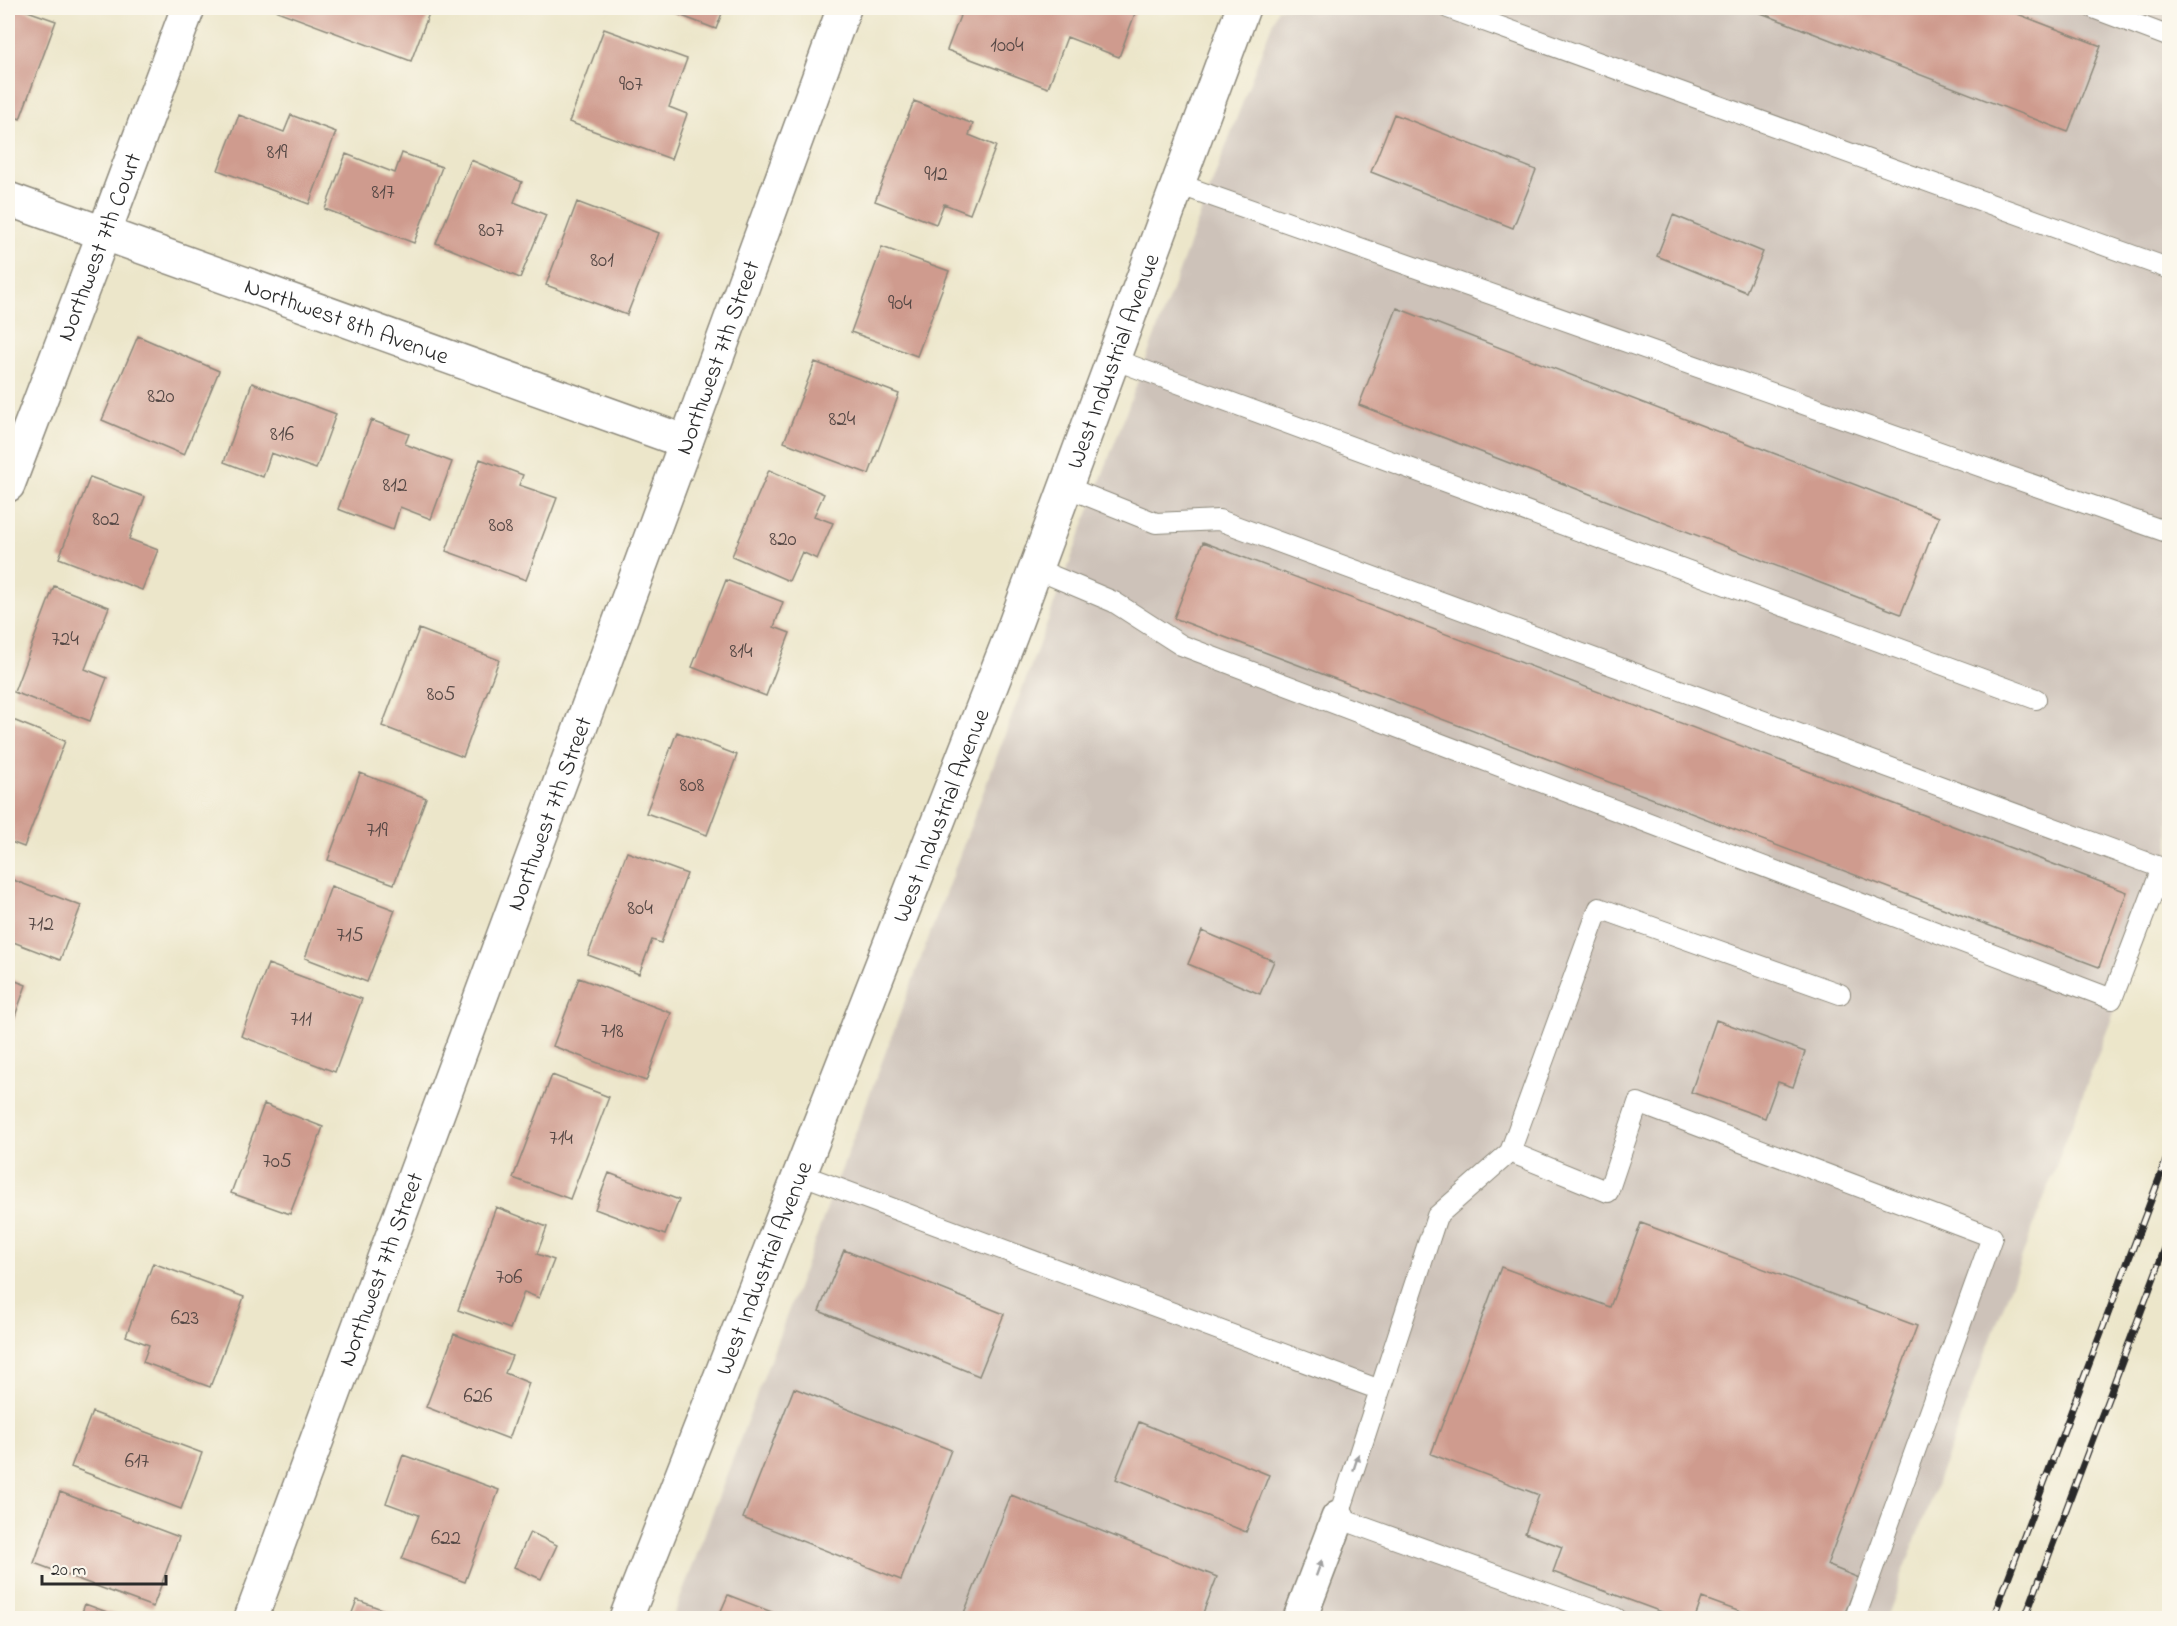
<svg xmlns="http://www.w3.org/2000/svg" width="2177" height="1626" font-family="'Indie Flower',sans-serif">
<rect width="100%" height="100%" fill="#fbf7ec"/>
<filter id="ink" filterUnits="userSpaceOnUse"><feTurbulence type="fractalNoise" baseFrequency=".0167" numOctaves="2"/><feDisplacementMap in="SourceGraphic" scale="12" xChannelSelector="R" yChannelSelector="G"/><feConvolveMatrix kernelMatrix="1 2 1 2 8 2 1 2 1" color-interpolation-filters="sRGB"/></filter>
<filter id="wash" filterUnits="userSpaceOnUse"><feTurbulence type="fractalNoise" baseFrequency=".008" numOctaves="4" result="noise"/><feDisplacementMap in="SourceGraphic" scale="24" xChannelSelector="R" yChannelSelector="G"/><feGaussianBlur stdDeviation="1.35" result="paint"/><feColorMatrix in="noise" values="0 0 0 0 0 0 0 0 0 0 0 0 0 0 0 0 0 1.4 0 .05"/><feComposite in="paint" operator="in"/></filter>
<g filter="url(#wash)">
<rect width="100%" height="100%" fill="#ece6ca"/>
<path fill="#cdc2b9" d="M1278 8H2169V866L1886 1618H673Z"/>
<g id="blocks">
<path fill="#cf9b8e" d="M8 8H19L56 21 20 119 8 114Z
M279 8H431L411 61 277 11Z
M661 8H724L716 29Z
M963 8H1137L1119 57 1067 37 1048 88 947 50Z
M1748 8H2002L2101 46 2068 132Z
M604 29 687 59 669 107 687 114 671 159 569 122Z
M914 101 973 124 969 135 996 146 970 214 944 204 936 224 875 201Z
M1394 114 1536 170 1513 228 1371 172Z
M239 115 284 132 291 115 336 132 309 204 218 170Z
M402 153 442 167 414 243 325 209 346 154 395 173Z
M471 160 522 182 514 202 546 215 520 278 436 243Z
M577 202 659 233 627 315 546 285Z
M1673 215 1763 252 1746 292 1657 256Z
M882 247 949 271 917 356 851 332Z
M1397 308 1939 517 1901 614 1359 405Z
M138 336 219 371 184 455 102 420Z
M815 362 899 394 869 474 784 442Z
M252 383 336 414 316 469 271 453 263 477 224 462Z
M371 420 409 434 405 444 452 462 431 519 400 507 393 530 338 509Z
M480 459 523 475 519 485 557 498 526 580 446 551Z
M769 470 824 494 814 516 833 523 817 559 802 552 789 581 732 556Z
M90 477 145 497 129 539 158 550 142 590 59 558Z
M1203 542 2127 892 2099 967 1174 618Z
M726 580 783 602 774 627 790 633 766 696 692 667Z
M54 586 109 607 85 669 107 678 90 721 14 692Z
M419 629 499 660 463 757 382 726Z
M8 718 65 741 24 847 8 841Z
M677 732 737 755 707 835 646 813Z
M360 773 426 798 394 884 328 860Z
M627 852 687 874 661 943 652 940 639 974 588 955Z
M8 878 81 906 60 960 8 940Z
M331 886 395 910 367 982 305 958Z
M1202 931 1274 961 1260 994 1188 964Z
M268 964 362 999 335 1072 241 1036Z
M8 978 26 985 8 1036Z
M579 978 671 1013 646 1081 553 1046Z
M1716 1020 1805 1052 1793 1087 1778 1082 1765 1118 1691 1092Z
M552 1075 609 1097 570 1199 513 1178Z
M264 1104 323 1127 290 1214 231 1193Z
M609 1173 679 1200 665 1235 595 1209Z
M496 1207 547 1227 537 1254 554 1260 539 1298 524 1292 510 1329 458 1310Z
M1641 1223 1917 1326 1827 1565 1859 1578 1843 1618H1757L1702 1598 1695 1618H1678L1553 1572 1562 1547 1525 1533 1539 1495 1431 1454 1501 1267 1610 1307Z
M844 1250 1004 1314 979 1376 819 1311Z
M153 1263 244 1297 210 1387 143 1362 149 1345 126 1336Z
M454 1334 512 1356 505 1373 529 1383 509 1439 426 1407Z
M794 1388 951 1450 901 1580 743 1518Z
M92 1412 202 1453 181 1509 71 1467Z
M1139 1422 1269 1475 1246 1532 1116 1479Z
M403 1455 499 1490 465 1582 402 1559 419 1515 386 1503Z
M60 1492 179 1537 153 1607 34 1563Z
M1011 1495 1217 1577 1201 1618H962Z
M530 1532 557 1545 541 1579 514 1567Z
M728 1595 787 1618H718Z
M357 1600 406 1618H350Z
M85 1604 123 1618H80Z"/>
</g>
</g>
<g filter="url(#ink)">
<use href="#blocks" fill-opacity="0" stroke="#8c887a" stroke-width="1.5"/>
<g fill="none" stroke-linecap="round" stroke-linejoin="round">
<defs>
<path id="service" d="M1448 8 2170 269
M2093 8 2170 37
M1178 184 2167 532
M1113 359 2036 699
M1036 569 1114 602 1181 645 2112 999 2162 868 1219 520 1156 523 1066 487
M1510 1152 1599 908 1840 994
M800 1174 1380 1390
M1616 1618 1338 1518 1437 1216 1510 1152 1608 1192 1638 1103 1992 1237 1855 1618"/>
<g id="minor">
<path id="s1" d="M8 199 686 442"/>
<path id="s2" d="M8 485 104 233 188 8"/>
<path id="s3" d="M251 1618 686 442 844 8"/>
<path id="s4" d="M626 1618 1011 635 1243 8"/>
<path d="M1300 1618 1338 1518"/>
</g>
</defs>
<use href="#service" stroke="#8c887a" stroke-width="22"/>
<use href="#minor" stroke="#8c887a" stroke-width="36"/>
<use href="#service" stroke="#fff" stroke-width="20"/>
<use href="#minor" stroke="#fff" stroke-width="33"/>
<defs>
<path id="rail" d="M1993 1618 2170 1150
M2025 1618 2170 1235"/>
</defs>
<use href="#rail" stroke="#2b2b2b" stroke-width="7"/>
<use href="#rail" stroke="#fbf7ec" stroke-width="4.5" stroke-dasharray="14" stroke-linecap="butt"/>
</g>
<defs><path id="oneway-solid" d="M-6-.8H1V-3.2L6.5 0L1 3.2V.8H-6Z" transform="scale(1.5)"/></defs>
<g fill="#a0a0a0">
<use href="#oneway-solid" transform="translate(1356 1462) rotate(-72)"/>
<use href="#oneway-solid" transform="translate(1319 1568) rotate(-70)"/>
</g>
</g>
<g text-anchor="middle" stroke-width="5" stroke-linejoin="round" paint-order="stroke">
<g font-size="21" fill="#544744">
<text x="1007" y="51">1004</text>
<text x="631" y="90">907</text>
<text x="277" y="158">819</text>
<text x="936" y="180">912</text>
<text x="383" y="198">817</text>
<text x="491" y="236">807</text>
<text x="602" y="266">801</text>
<text x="900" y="309">904</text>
<text x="161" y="402">820</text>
<text x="842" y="425">824</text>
<text x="282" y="440">816</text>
<text x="395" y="491">812</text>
<text x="106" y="525">802</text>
<text x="501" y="531">808</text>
<text x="783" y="545">820</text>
<text x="65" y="645">724</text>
<text x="741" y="657">814</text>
<text x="441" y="700">805</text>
<text x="692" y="791">808</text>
<text x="377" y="836">719</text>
<text x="640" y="914">804</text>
<text x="41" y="930">712</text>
<text x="350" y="941">715</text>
<text x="301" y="1025">711</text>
<text x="612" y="1037">718</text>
<text x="561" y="1144">714</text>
<text x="277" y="1167">705</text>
<text x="509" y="1283">706</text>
<text x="185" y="1324">623</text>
<text x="478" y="1402">626</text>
<text x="137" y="1467">617</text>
<text x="446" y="1544">622</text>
</g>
<g font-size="24" fill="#2b2b2b" stroke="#fbf7ec">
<text dy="8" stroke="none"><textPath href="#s2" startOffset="255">Northwest 7th Court</textPath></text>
<text dy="8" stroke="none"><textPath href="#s1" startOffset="360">Northwest 8th Avenue</textPath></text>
<text dy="8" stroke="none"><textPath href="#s3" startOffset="1344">Northwest 7th Street</textPath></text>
<text dy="8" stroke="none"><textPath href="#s4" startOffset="1348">West Industrial Avenue</textPath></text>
<text dy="8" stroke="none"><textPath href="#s3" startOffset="858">Northwest 7th Street</textPath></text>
<text dy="8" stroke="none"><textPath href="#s4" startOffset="862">West Industrial Avenue</textPath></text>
<text dy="8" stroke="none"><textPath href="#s4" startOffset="376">West Industrial Avenue</textPath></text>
<text dy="8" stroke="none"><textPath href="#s3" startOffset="372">Northwest 7th Street</textPath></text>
</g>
</g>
<rect width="2177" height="1626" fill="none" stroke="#fbf7ec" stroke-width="30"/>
<path d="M42 1575v9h124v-9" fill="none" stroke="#2b2b2b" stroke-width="3"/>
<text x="51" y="1575" font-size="18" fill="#2b2b2b" stroke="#fbf7ec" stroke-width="4.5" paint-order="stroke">20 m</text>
</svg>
